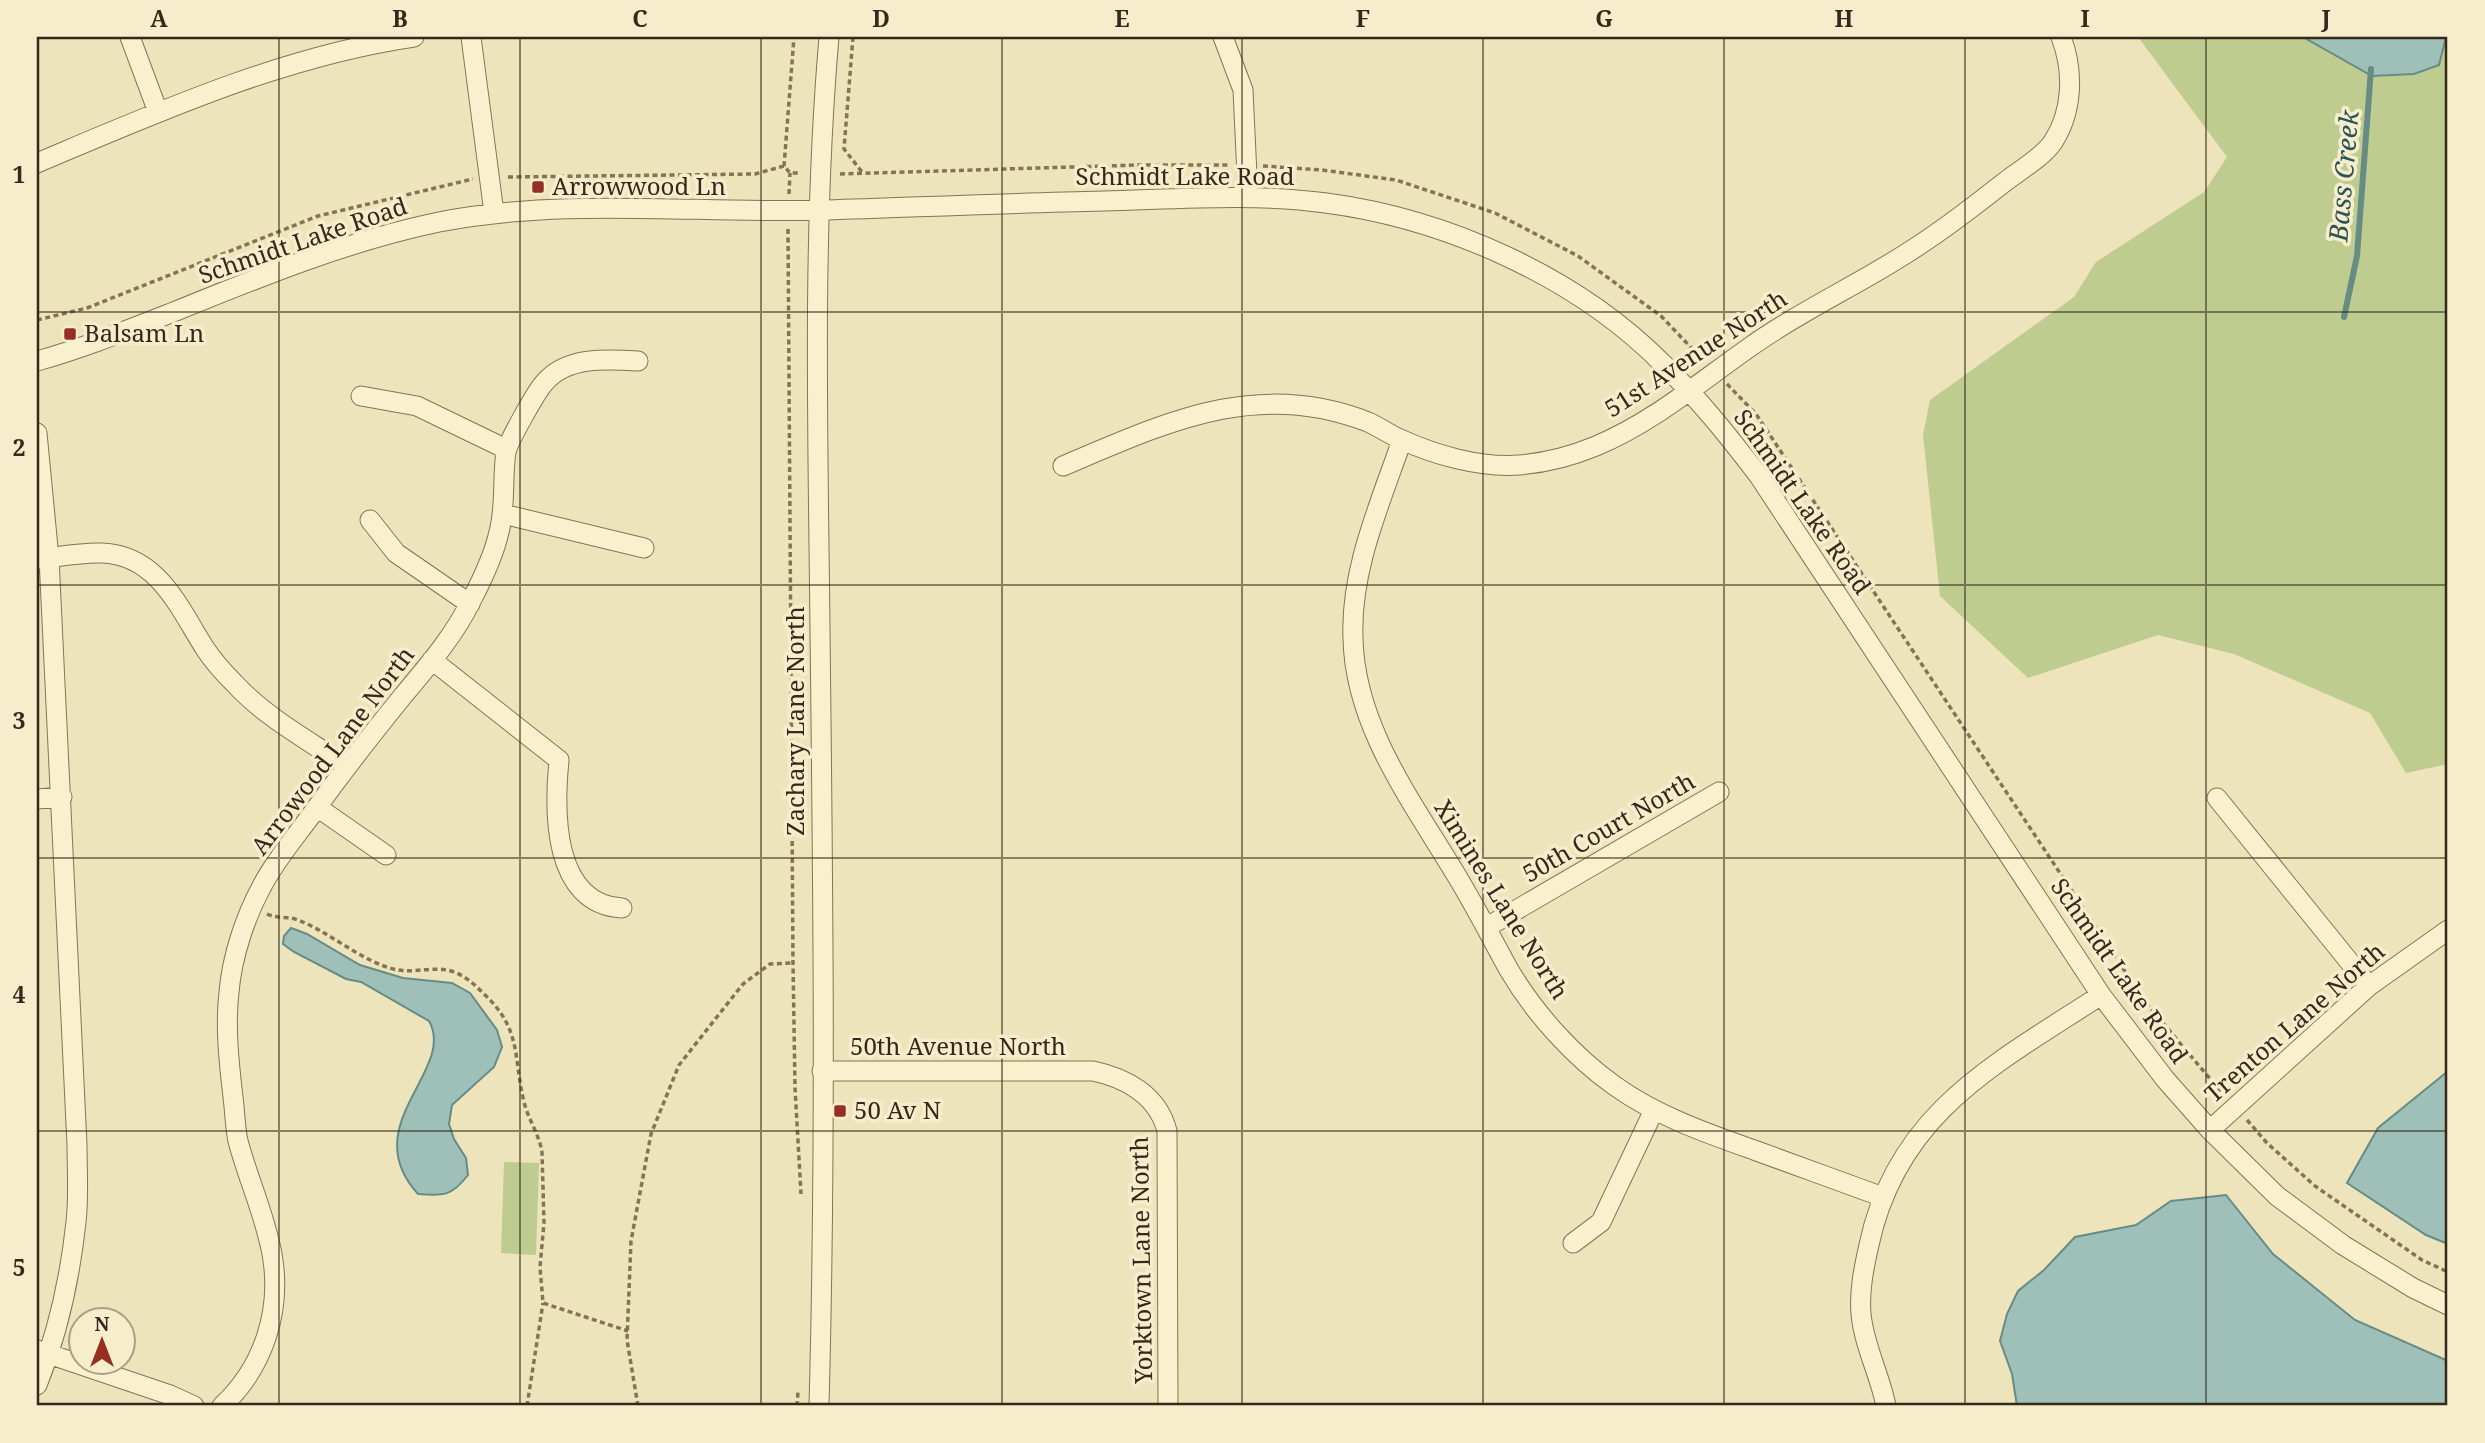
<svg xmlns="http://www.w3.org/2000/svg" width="2485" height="1443" font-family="'Noto Serif',serif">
<rect width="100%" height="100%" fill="#eee4bb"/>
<path fill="#bfcc90" d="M2138 37H2448V764L2406 773 2370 713 2234 654 2158 635 2028 678 1940 596 1923 435 1930 400 2074 297 2096 262 2204 192 2227 157Z
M504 1162 539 1163 536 1255 501 1253Z"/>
<path fill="#9fbfb9" stroke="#678c86" stroke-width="2" d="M2303 37H2446L2439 65 2414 74 2372 76Z
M291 928 307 934 360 965 403 978 452 983 470 993 497 1030 502 1047 494 1067 452 1105 449 1124 454 1139 466 1158 468 1175C452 1196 444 1196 418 1194 355 1125 457 1070 429 1021L361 982 346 979 294 952 283 944 284 936Z
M2448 1071V1244L2426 1235 2347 1183 2378 1128Z
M2226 1195 2273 1254 2355 1320 2448 1361V1406H2017L2012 1374 2000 1341 2007 1314 2018 1291 2044 1270 2075 1237 2136 1225 2171 1201Z"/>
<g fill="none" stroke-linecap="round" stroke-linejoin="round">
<path stroke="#678c86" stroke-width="6" d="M2344 317 2357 256 2371 69"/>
<defs>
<path id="minor" d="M130 37 158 112
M471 37 494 213
M1223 37 1243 90 1248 197
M37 163C158 112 283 56 414 37
M37 361C84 348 130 329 176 311 262 276 348 241 439 222 567 197 697 214 827 210 919 207 1012 203 1104 201 1178 199 1253 193 1326 203 1447 219 1577 277 1663 364 1699 399 1729 437 1759 476L2101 995 2165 1079 2210 1130 2277 1196 2343 1245 2413 1288 2448 1305
M361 396 417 406 506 449
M37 433 49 558 77 1145C77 1170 79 1197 76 1222 70 1278 58 1333 37 1385
M1402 440C1380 504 1350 570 1353 639 1355 728 1414 804 1458 878 1476 908 1492 939 1509 970 1535 1014 1574 1057 1615 1086 1657 1116 1706 1133 1754 1150 1797 1166 1840 1181 1883 1197
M1063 466C1165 423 1256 378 1368 422 1379 427 1389 434 1400 439 1435 455 1480 468 1519 465 1544 463 1572 456 1596 446 1653 422 1700 382 1750 347 1800 311 1856 286 1907 253 1942 231 1974 206 2006 181 2019 171 2044 156 2053 142 2073 111 2074 71 2061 37
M503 514 644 548
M370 520 396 553 470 604
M38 559C58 557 81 552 102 553 159 555 180 610 206 650 214 662 224 673 234 683 265 717 308 740 346 766
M432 660 559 760C554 810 552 904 622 908
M2217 798 2369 986
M37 799 62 797
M317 807 386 855
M1487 927 1719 792
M822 1071H1093C1127 1078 1158 1096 1167 1131L1168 1406
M2210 1130 2369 986 2448 930
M1573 1243 1601 1222 1654 1110
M37 1350 170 1395 194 1406
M222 1406C264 1367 282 1310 272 1254 265 1215 248 1179 238 1141 235 1127 235 1112 233 1097 229 1063 225 1026 229 992 232 957 245 917 262 886 276 859 297 835 315 810 343 771 372 734 402 697 427 667 454 636 471 601 482 580 494 555 499 532 506 506 502 478 506 452 508 442 537 390 545 382 567 356 608 359 638 361
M819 1406C826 1147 823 887 820 628 818 431 812 233 829 37
M1886 1406C1880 1375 1864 1346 1861 1314 1859 1291 1864 1267 1869 1245 1897 1112 1997 1063 2101 995"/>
</defs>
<use href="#minor" stroke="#857355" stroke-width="21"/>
<path stroke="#857355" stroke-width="3.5" stroke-dasharray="5 3.5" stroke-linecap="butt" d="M853 37 844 149 862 172
M784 166 794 37
M1263 166 1322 170 1396 180 1495 213 1578 256 1661 316 1702 359
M840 174 1138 165H1228
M508 177 755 174 784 166 790 173H801
M789 194 790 173
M788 229 793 963 795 1088 801 1194
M37 320 87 308 318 216 473 179
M1727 384 1756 414 2146 1003 2223 1094
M267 914C277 919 288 916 298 920 330 932 365 964 398 970 416 973 433 966 451 971 465 975 475 985 485 995 522 1030 513 1057 524 1102 528 1119 539 1134 542 1152L544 1223 540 1267 543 1303 628 1331
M2247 1120 2267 1143 2315 1186 2422 1260 2448 1272
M527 1406 543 1303
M638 1406 627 1340 631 1241 651 1134 679 1065 743 984 770 964 793 963
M797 1406 798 1391"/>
<use href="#minor" stroke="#f9f1ce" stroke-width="19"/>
</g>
<path fill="none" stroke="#34291a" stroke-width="2" stroke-opacity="0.55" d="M279 37V1406M520 37V1406M761 37V1406M1002 37V1406M1242 37V1406M1483 37V1406M1724 37V1406M1965 37V1406M2206 37V1406M37 312H2448M37 585H2448M37 858H2448M37 1131H2448"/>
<g fill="#952f24" stroke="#f5edcb" stroke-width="2.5">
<rect x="531" y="180" width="14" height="14" rx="3.5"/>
<rect x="63" y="327" width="14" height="14" rx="3.5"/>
<rect x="833" y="1104" width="14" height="14" rx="3.5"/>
</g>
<g text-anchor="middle" stroke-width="7" stroke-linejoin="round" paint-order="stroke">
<g font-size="24" fill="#34291a" stroke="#f5edcb">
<text x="1185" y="185">Schmidt Lake Road</text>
<text transform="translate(303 241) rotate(-19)" y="8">Schmidt Lake Road</text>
<text transform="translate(1696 354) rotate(-33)" y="8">51st Avenue North</text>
<text transform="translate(1802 502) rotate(55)" y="8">Schmidt Lake Road</text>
<text transform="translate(796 721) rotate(-90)" y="8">Zachary Lane North</text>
<text transform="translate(333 751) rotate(-53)" y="8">Arrowood Lane North</text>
<text transform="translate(1609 828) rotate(-30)" y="8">50th Court North</text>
<text transform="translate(1501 900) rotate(58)" y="8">Ximines Lane North</text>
<text transform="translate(2119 971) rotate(55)" y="8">Schmidt Lake Road</text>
<text transform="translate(2295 1023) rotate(-41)" y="8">Trenton Lane North</text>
<text x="958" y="1055">50th Avenue North</text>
<text transform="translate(1142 1260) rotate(-91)" y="8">Yorktown Lane North</text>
</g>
<g font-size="24" fill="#34291a" stroke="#f5edcb" text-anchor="start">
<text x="552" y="195">Arrowwood Ln</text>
<text x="84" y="342">Balsam Ln</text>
<text x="854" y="1119">50 Av N</text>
</g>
<g font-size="26" font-style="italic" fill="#295354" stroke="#f5edcb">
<text transform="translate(2344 176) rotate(-85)" y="9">Bass Creek</text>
</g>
</g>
<rect width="2485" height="1443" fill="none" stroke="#f5edcb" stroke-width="77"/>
<g transform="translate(102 1341)"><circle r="33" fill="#f5edcb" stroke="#a89f84" stroke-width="2"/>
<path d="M0-5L12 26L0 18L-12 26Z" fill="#952f24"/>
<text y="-10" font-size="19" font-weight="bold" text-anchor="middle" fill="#34291a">N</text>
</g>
<rect x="38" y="38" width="2408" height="1366" fill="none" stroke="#34291a" stroke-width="2.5"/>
<g font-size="23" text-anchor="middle" font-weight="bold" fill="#34291a">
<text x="159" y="27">A</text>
<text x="400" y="27">B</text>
<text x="640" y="27">C</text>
<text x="881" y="27">D</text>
<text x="1122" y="27">E</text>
<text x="1363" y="27">F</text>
<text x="1604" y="27">G</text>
<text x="1844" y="27">H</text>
<text x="2085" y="27">I</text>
<text x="2326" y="27">J</text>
<text x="19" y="183">1</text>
<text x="19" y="456">2</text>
<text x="19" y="729">3</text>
<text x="19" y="1003">4</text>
<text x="19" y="1276">5</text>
</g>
</svg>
